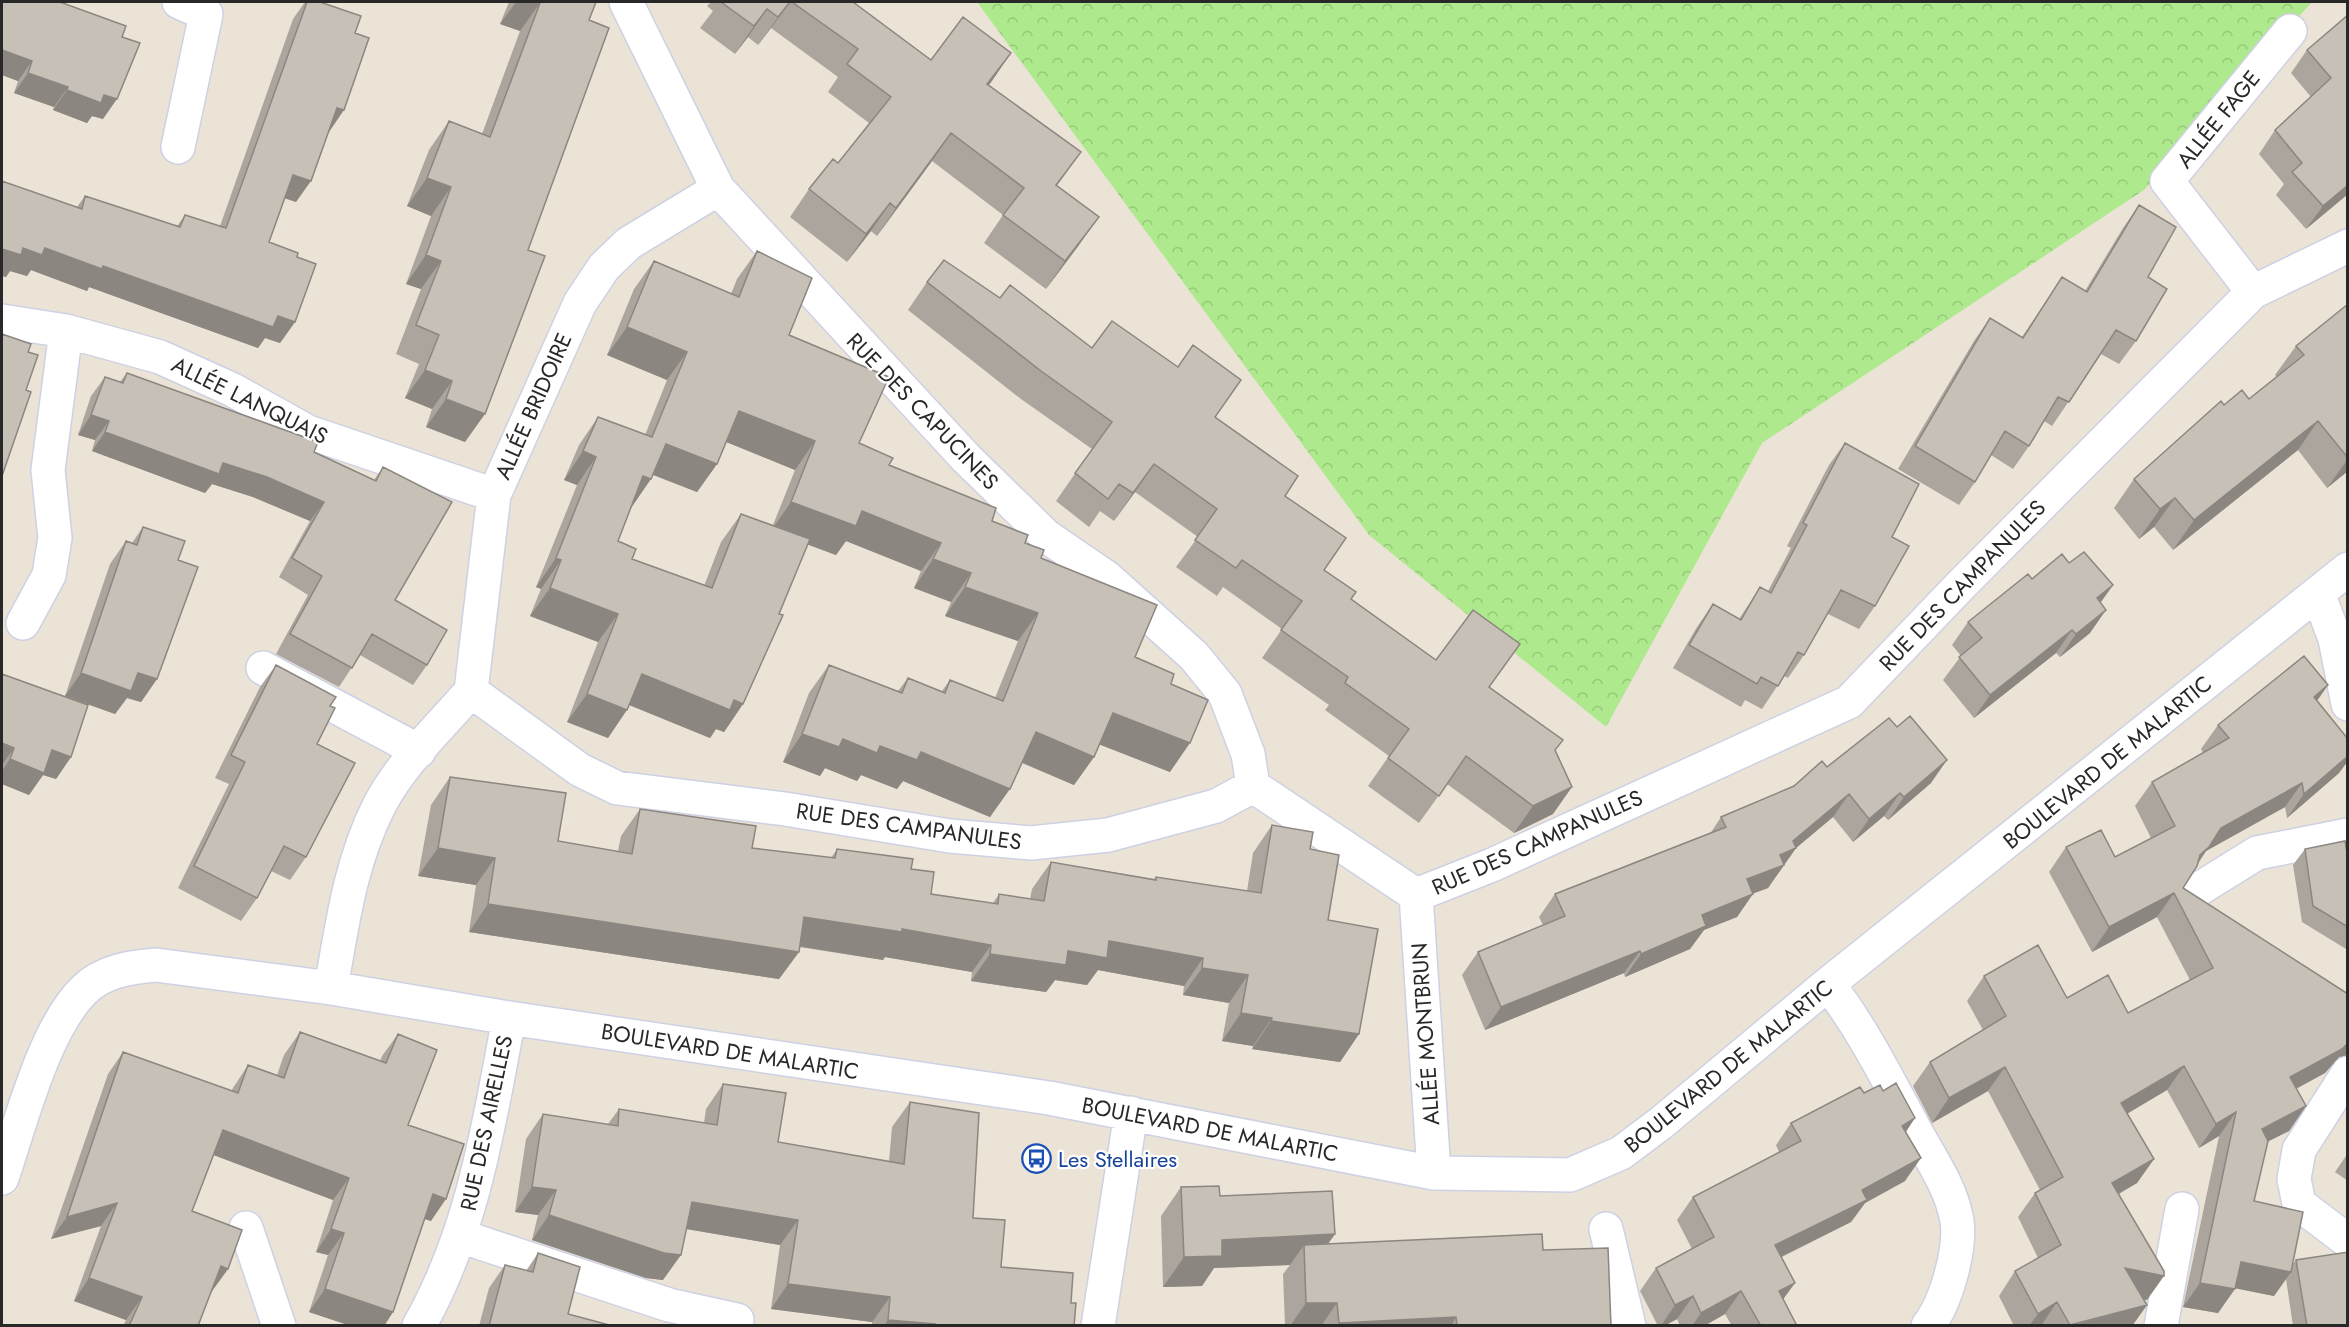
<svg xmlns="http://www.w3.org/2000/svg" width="2349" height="1327" font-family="Jost,sans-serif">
<defs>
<pattern id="forest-crowns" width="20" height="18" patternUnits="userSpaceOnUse" patternTransform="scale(1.5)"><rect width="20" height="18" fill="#aee98e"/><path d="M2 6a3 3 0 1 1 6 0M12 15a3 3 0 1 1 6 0" fill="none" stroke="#96c87a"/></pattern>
</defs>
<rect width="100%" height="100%" fill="#ece3d7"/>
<path fill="url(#forest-crowns)" d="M977 2H2312L2144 190 1762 443 1606 727 1369 535Z"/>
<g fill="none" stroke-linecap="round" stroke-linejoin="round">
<defs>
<path id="minor" d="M626 2 718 189 966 458 1046 536 1106 577 1194 656 1225 694 1248 754 1253 786
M178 147 206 14 179 2
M2253 292 2167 181 2290 31
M2 321 66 331 160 357 233 390 308 432 494 495
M2318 593 2335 639 2348 704
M23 623 49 575 55 538 48 470 66 331
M263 668 419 751
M471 691 494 495 580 303 604 267 629 243 718 189
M2199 889 2257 853 2348 835
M1416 895 1434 1173
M1828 984C1863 1029 1888 1080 1915 1130 1931 1159 1952 1189 1957 1221 1961 1250 1946 1303 1928 1326
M331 988C342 926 350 863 379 806 401 763 440 727 471 691L580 770 617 788 785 809 950 836 1031 843 1108 835 1216 806 1253 786 1416 895 1492 865 1849 702 1961 585 2253 292 2348 246
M2348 1073 2299 1150 2294 1179 2299 1204 2348 1241
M2 1178C20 1125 44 1029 84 990 103 971 131 967 156 965L331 988 509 1018 1049 1098 1434 1173 1570 1175 1621 1153 1661 1123 1828 984 2348 569
M246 1228 279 1326
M1606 1229 1629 1326
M460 1236 669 1305 737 1320
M419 1326C473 1231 489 1124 509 1018
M1098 1326 1131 1113
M2161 1326 2182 1209"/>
</defs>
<use href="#minor" stroke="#cdd1e3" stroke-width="36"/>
<use href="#minor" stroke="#fff" stroke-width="33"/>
</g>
<path fill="#aba59d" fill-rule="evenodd" d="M2 2 122 37 103 119 92 116 87 123 53 110 54 107 14 93 18 81 2 75Z
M305 2H320L355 33 329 132 296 202 285 198 269 242 297 257 295 322 280 343 265 338 258 348 89 287 87 291 31 270 27 276 10 271 6 277 2 276 77 207 85 196 177 226 185 215 220 226 293 19Z
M509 2H596L589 20 528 250 465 442 426 427 432 409 405 398 419 364 396 354 421 289 406 284 431 216 407 206 429 150 449 121 482 134 520 31 500 24Z
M711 2H853L931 60 989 85 1057 186 1079 245 1046 289 984 243 1003 215 932 161 877 236 871 231 847 262 790 217 809 189 838 163 869 123 828 92 838 77 771 28 758 45 748 37 735 54 700 28 713 11 707 6Z
M2348 15V194L2306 229 2276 195 2284 184 2259 154 2275 130 2311 97 2291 73 2307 50Z
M2139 205 2148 277 2136 341 2119 364 2101 354 2052 426 2044 421 2029 446 2013 469 1991 455 1975 482 1959 505 1898 469 1974 341 1990 318 2022 337 2062 277 2085 291 2123 228Z
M757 251 789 335 859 443 889 465 992 521 1025 543 1135 657 1171 684 1170 772 1099 744 1094 757 1074 785 1022 763 990 817 903 781 897 789 861 775 857 781 825 768 820 776 783 762 809 693 829 665 898 691 908 678 942 691 950 680 995 698 1018 641 945 616 951 602 914 588 921 571 846 541 836 555 807 544 743 704 724 732 716 729 710 738 629 705 608 738 567 722 598 642 530 616 541 589 536 587 577 485 564 480 579 445 598 417 645 435 667 380 607 355 634 289 654 261 731 294 737 279ZM726 442 795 470 773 525 741 514 721 542 704 586 632 559 618 541 631 508 653 475 697 492 717 464Z
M927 282 1000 298 1215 417 1285 496 1324 570 1351 599 1436 660 1490 687 1556 751 1553 814 1514 833 1447 784 1419 823 1368 786 1389 756 1325 710 1329 705 1262 658 1282 629 1223 587 1217 596 1176 567 1198 537 1135 492 1114 521 1100 511 1089 527 1056 501 1092 449 1021 399 908 310Z
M2348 304V471L2327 488 2298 450 2173 550 2154 527 2139 539 2114 508 2134 479 2224 405 2249 399 2277 377 2275 375 2296 346Z
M127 373 314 452 374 480 383 467 395 600 427 665 413 685 360 655 339 687 276 654 308 595 279 577 310 521 253 497 212 484 205 493 92 451 95 440 78 435 91 396 105 377 120 382Z
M1845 443 1892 537 1875 606 1859 629 1828 614 1804 655 1788 678 1784 676 1762 709 1745 700 1741 707 1673 668 1697 627 1713 604 1739 619 1760 587 1768 591 1791 548 1787 546 1829 465Z
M143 527 178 560 157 679 141 702 127 698 115 714 65 696 110 564 126 541 132 543Z
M2069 563 2113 585 2100 603 2090 633 2060 657 2056 653 1974 718 1943 680 1961 656 1952 645 1968 622 2032 579Z
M276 665 330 706 317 744 306 857 290 880 271 871 257 898 241 921 178 888 229 784 215 778 260 687Z
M2 674 71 757 56 779 43 775 29 795 2 784Z
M2328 685 2317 701 2339 773 2287 818 2285 807 2206 851 2183 888 2348 994V1055L2339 1057 2325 1073 2296 1089 2306 1106 2289 1131 2268 1141 2254 1201 2292 1265 2296 1260 2348 1326H2293L2286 1279 2274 1296 2235 1288 2218 1313 2183 1307 2219 1136 2199 1148 2167 1090 2127 1114 2154 1159 2137 1183 2119 1194 2147 1300 2143 1299 2147 1305 2132 1326H2014L1999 1296 2015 1271 2038 1258 2018 1217 2035 1193 2040 1190 1988 1091 1932 1123 1913 1086 1930 1062 1983 1030 1967 1001 1984 976 2128 1013 2190 980 2157 917 2092 952 2049 872 2066 847 2115 857 2151 838 2135 806 2152 782 2203 753 2201 749 2218 725Z
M1827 767 1931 783 1888 820 1884 816 1853 842 1833 817 1796 848 1768 888 1753 893 1737 917 1704 930 1690 949 1625 977 1624 973 1485 1030 1462 975 1478 952 1543 925 1539 917 1555 894 1710 834 1721 817 1794 786Z
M450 777 558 841 618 851 621 836 640 809 752 848 831 858 837 849 911 869 931 894 993 903 999 894 1030 899 1032 889 1051 862 1154 879 1156 877 1247 891 1253 853 1272 825 1310 849 1328 920 1359 1034 1340 1062 1252 1049 1253 1046 1222 1041 1229 1003 1183 995 1184 986 1098 970 1087 985 1055 980 1046 992 971 981 972 972 885 957 883 960 799 947V952L779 979 469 932 476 885 418 876 431 805Z
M2305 849 2348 858V947L2346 949 2302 922 2293 865Z
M300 1032 380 1061 382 1056 398 1034 408 1125 431 1221 425 1219 393 1312 384 1326H351L309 1312 328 1255 316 1252 333 1200 214 1155 192 1211 228 1269 212 1291H211L198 1326H123L126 1320 74 1301 101 1226 51 1239 108 1074 123 1052 231 1091 248 1065 277 1075 284 1055Z
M723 1084 778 1142 889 1161 892 1127 910 1102 1001 1267 1071 1303 1074 1326H872V1322L771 1309 780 1245 686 1229 663 1280 646 1278 532 1240 538 1215 515 1212 526 1139 543 1114 608 1124 619 1109 704 1123 706 1109Z
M1864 1093 1906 1132 1905 1181 1865 1203 1851 1222 1782 1257 1783 1299 1797 1326H1732L1725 1314 1704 1326H1680L1677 1319 1664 1326H1658L1640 1291 1656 1268 1692 1249 1677 1220 1693 1197 1779 1152 1776 1145 1791 1123Z
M2348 1153V1181L2335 1172Z
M1181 1187 1220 1196 1335 1234 1328 1244 1543 1250 1611 1326H1285L1283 1274 1290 1265 1214 1268 1202 1286 1163 1287 1161 1216Z
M538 1253 568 1314 613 1326H479L489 1288 505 1265 526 1271Z"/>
<path fill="#8b8680" d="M516 2H537L540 3 520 31 500 24Z
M790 2 771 28 758 45 778 17Z
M767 9 748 37 735 54 754 26Z
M2 50 32 61 18 81 2 75Z
M1011 53 992 81 968 112 987 84Z
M28 73 68 87 54 107 14 93Z
M67 90 104 95 117 99 103 119 92 116 87 123 53 110Z
M337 108 344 110 329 132 322 129Z
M951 133 932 161 877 236 896 208Z
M1081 152 1061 180 1036 213 1056 185Z
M293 175 311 181 296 202 278 196Z
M427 178 451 187 431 216 407 206Z
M2348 185V194L2306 229 2323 206Z
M890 203 871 231 847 262 866 234Z
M1099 217 1079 245 1046 289 1065 261Z
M45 248 278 316 295 322 280 343 265 338 258 348 89 287 87 291 31 270 27 276 10 271 6 277 2 276V249Z
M426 255 441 261 421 289 406 284Z
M627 327 687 352 667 380 607 355Z
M425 370 452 381 432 409 405 398Z
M446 399 485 414 465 442 426 427Z
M739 411 815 441 795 470 719 439Z
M91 415 109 421 95 440 78 435Z
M2318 421 2298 450 2173 550 2194 520Z
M105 432 223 463 267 477 324 502 310 521 253 497 212 484 205 493 92 451Z
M666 444 717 464 697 492 646 472Z
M583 451 596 457 577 485 564 480Z
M2348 459V471L2327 488Z
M1154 464 1135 492 1114 521 1133 493Z
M643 476 651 479 631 508Z
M2175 498 2154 527 2139 539 2160 509Z
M791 502 862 511 941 543 921 571 846 541 836 555 771 531Z
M556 558 561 560 541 589 536 587Z
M933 559 971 573 951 602 914 588Z
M2113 585 2096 609 2097 598Z
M965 587 1038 613 1018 641 945 616Z
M550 588 618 614 598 642 530 616Z
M2106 610 2090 633 2060 657 2076 634Z
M2072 630 2056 653 1974 718 1990 695Z
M81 673H138L157 679 141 702 127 698 115 714 65 696Z
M642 674 734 700 743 704 724 732 716 729 710 738 622 702Z
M2328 685 2311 709 2314 697Z
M587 694 627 710 608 738 567 722Z
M1113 713 1190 743 1170 772 1093 742Z
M1036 732 1094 757 1074 785 1016 760Z
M802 734 843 739 880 746 921 752 1010 789 990 817 903 781 897 789 861 775 857 781 825 768 820 776 783 762Z
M2 743 14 748 2 765Z
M52 750 71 757 56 779 43 775 29 795 2 784V771L10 759Z
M2348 756V761L2339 773 2287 818 2304 794Z
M1947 760 1931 783 1888 820 1904 797Z
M2302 783 2285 807 2206 851 2192 871 2200 855 2221 828Z
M1572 787 1553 814 1514 833 1533 806Z
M1900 793 1884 816 1853 842 1869 819Z
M1849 794 1833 817 1796 848 1768 888 1731 902 1747 879 1780 855 1793 841Z
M438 848 495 858 476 885 418 876Z
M2174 893 2157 917 2092 952 2109 927Z
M1753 894 1737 917 1704 930 1690 949 1625 977 1641 954 1702 915Z
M488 904 799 952 779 979 469 932Z
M804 917 902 929 991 945 972 972 885 957 883 960 785 944Z
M1109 941 1203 958 1184 986 1098 970 1087 985 1055 980 1046 992 971 981 990 954 1068 951Z
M1640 951 1624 973 1485 1030 1501 1007Z
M1202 968 1248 975 1229 1003 1183 995Z
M1241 1013 1272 1018 1253 1046 1222 1041Z
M1271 1021 1359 1034 1340 1062 1252 1049Z
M2348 1043V1055L2339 1057 2325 1073 2273 1101 2290 1077Z
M2184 1066 2167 1090 2104 1127 2121 1103Z
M2005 1067 1988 1091 1932 1123 1949 1098Z
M2306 1106 2289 1131 2245 1153 2262 1129Z
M2236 1112 2219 1136 2199 1148 2216 1124Z
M1915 1118 1900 1141 1902 1126Z
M223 1130 349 1178 333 1200 208 1153Z
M1921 1158 1905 1181 1865 1203 1851 1222 1760 1267 1775 1245 1862 1190Z
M2154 1159 2137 1183 2095 1207 2112 1183Z
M532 1187 556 1190 538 1215 515 1212Z
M433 1194 446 1199 431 1221 418 1217Z
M692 1202 798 1220 780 1245 675 1227Z
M117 1203 101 1226 51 1239 67 1217Z
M549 1215 681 1255 663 1280 646 1278 532 1240Z
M331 1229 344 1233 328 1255 316 1252Z
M1335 1234 1314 1263 1304 1245 1290 1265 1214 1268 1202 1286 1163 1287 1184 1257 1222 1240Z
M2241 1262 2291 1272 2274 1296 2224 1286Z
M221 1266 228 1269 212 1291 205 1288Z
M2125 1268 2164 1276 2147 1300 2108 1292Z
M89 1278 142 1297 126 1320 74 1301Z
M1795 1283 1779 1305V1291Z
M2200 1283 2235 1289 2218 1313 2183 1307Z
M788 1284 890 1297 872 1322 771 1309Z
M325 1289 393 1312 384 1326H351L309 1312Z
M1741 1291 1725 1314 1704 1326H1692L1701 1313Z
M1693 1296 1677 1319 1664 1326H1661L1675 1305Z
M2057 1302 2041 1326H2029L2038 1314Z
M1306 1303H1337L1321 1326H1290Z
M2147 1305 2132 1326H2070Z
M1456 1317 1451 1326H1337L1339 1323Z
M888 1320 935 1324 933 1326H884Z"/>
<path fill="#c7c0b7" stroke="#8b8680" stroke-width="1.5" d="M2 2H60L126 26 122 37 140 43 117 99 104 95 101 103 67 90 68 87 28 73 32 61 2 50Z
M307 2H320L361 16 355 33 369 38 344 110 337 108 311 181 293 175 269 242 298 253 297 257 316 264 295 322 278 316 273 327 103 266 102 269 45 248 42 255 23 248 21 255 2 249V181L82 209 85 196 180 227 185 215 226 228Z
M537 2H596L589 20 609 28 528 250 545 256 485 414 446 399 452 381 425 370 439 335 416 325 441 261 426 255 451 187 427 178 449 121 490 137 540 3Z
M721 2H790L778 17 767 9 754 26Z
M792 2H853L931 60 963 17 1011 53 987 84 1081 152 1056 185 1099 217 1065 261 1003 215 1024 188 951 133 896 208 890 203 866 234 809 189 833 159 838 163 891 97 847 64 858 49Z
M2348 15V185L2323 206 2292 172 2302 163 2275 130 2331 78 2307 50Z
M2139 205 2176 227 2148 277 2167 289 2136 341 2116 330 2069 402 2058 397 2029 446 2005 431 1975 482 1915 446 1990 318 2023 338 2062 277 2087 292Z
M757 251 812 278 789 335 889 377 859 443 893 458 889 465 996 508 992 521 1028 535 1025 543 1044 550 1041 558 1157 605 1135 657 1174 674 1171 684 1208 700 1190 743 1113 713 1094 757 1036 732 1010 789 921 752 917 760 880 746 877 753 843 739 839 747 802 734 829 665 902 693 908 678 945 693 950 680 1003 701 1038 613 965 587 971 573 933 559 941 543 862 511 856 526 791 502 815 441 739 411 717 464 666 444 651 479 643 476 618 541 636 549 632 559 712 588 741 514 810 539 779 614 783 615 743 704 734 700 730 710 642 674 627 710 587 694 618 614 550 588 561 560 556 558 596 457 583 451 598 417 652 437 687 352 627 327 654 261 739 297Z
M944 260 1000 298 1010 285 1092 348 1112 321 1178 367 1193 345 1241 380 1215 417 1298 476 1285 496 1346 538 1324 570 1356 592 1351 599 1436 660 1473 610 1520 644 1489 687 1563 740 1555 750 1572 787 1533 806 1466 756 1439 796 1388 758 1409 729 1345 683 1348 677 1281 630 1302 601 1242 560 1236 568 1195 540 1217 509 1154 464 1133 493 1119 484 1108 499 1075 473 1112 422 1041 371 927 282Z
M2348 304V458L2318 421 2194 520 2175 498 2160 509 2134 479 2221 401 2224 405 2242 390 2249 399 2304 355 2296 346Z
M2 334 31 344 28 352 38 355 26 390 31 392 2 476Z
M127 373 318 442 314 452 376 481 383 467 452 502 395 600 447 630 427 665 372 634 352 668 290 634 322 576 292 558 324 502 267 477 223 463 219 474 105 432 109 421 91 415 105 377 123 383Z
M1845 443 1919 484 1892 537 1909 546 1875 606 1841 590 1804 655 1798 652 1778 686 1761 677 1757 684 1689 645 1713 604 1741 620 1760 587 1771 593 1807 525 1803 523Z
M143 527 185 541 178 560 198 567 157 679 138 673 131 691 81 673 126 541 137 545Z
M2084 552 2113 585 2097 598 2106 610 2076 634 2072 630 1990 695 1959 657 1982 638 1968 622 2028 574 2032 579 2062 554 2069 563Z
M2304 656 2328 685 2314 697 2348 739V756L2304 794 2302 783 2221 828 2209 847 2200 855 2197 866 2183 888 2348 994V1043L2342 1049 2290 1077 2306 1106 2262 1129 2268 1141 2254 1201 2303 1212 2291 1272 2241 1262 2235 1289 2200 1283 2236 1112 2216 1124 2184 1066 2121 1103 2154 1159 2112 1183 2164 1271V1276L2125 1268 2147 1305 2070 1325 2057 1302 2038 1314 2015 1271 2061 1245 2035 1193 2063 1177 2005 1067 1949 1098 1930 1062 2006 1016 1984 976 2038 945 2067 998 2108 975 2128 1013 2213 968 2174 893 2109 927 2066 847 2101 830 2115 857 2175 826 2152 782 2229 738 2218 725Z
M276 665 336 697 330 706 335 708 317 744 355 763 306 857 284 846 257 898 194 866 245 762 231 755Z
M2 674 88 705 71 757 52 750 44 773 10 759 14 748 2 743Z
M1910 716 1947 760 1904 797 1900 793 1869 819 1849 794 1793 841 1796 848 1780 855 1784 865 1747 879 1753 894 1702 915 1706 926 1641 954 1640 951 1501 1007 1478 952 1565 916 1555 894 1726 827 1721 817 1794 786 1822 761 1827 767 1889 718 1897 727Z
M450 777 566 793 558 841 632 854 640 809 756 826 752 848 835 858 837 849 913 859 911 869 934 872 931 894 998 904 999 894 1044 901 1051 862 1156 880V877L1261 893 1272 825 1313 832 1310 849 1339 855 1328 920 1378 929 1359 1034 1271 1021 1272 1018 1241 1013 1248 975 1202 968 1203 958 1109 941 1107 958 1068 951 1066 965 990 954 991 945 902 929V932L804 917 799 952 488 904 495 858 438 848Z
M2345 841 2348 858V927L2313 906 2305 849Z
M300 1032 386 1063 398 1034 437 1050 408 1125 464 1144 446 1199 433 1194 393 1312 325 1289 344 1233 331 1229 349 1178 223 1130 192 1211 242 1230 228 1269 221 1266 198 1326H129L142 1297 89 1278 117 1203 67 1217 123 1052 238 1093 248 1065 284 1078Z
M1896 1083 1915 1118 1902 1126 1921 1158 1862 1190 1867 1200 1775 1245 1795 1283 1779 1291 1797 1326H1761L1741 1291 1701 1313 1693 1296 1675 1305 1656 1268 1714 1237 1693 1197 1801 1141 1791 1123 1860 1087 1864 1093 1880 1085 1883 1091Z
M723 1084 786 1093 778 1142 904 1164 910 1102 979 1113 973 1218 1005 1220 1001 1267 1073 1273 1071 1303H1076L1074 1326H934L935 1324 888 1320 890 1297 788 1284 798 1220 692 1202 681 1255 664 1253 549 1215 556 1190 532 1187 543 1114 618 1126 619 1109 717 1125Z
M1219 1186 1220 1196 1332 1191 1335 1234 1222 1240V1256L1184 1257 1181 1187Z
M1542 1234 1543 1250 1608 1248 1611 1326H1457L1456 1317 1339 1323 1337 1303H1306L1304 1245Z
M2348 1252V1326H2307L2296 1260Z
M538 1253 580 1267 568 1314 613 1326H489L505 1265 533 1272Z"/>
<defs>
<symbol id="bus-ring" viewBox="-11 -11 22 22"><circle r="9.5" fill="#fff" stroke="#1a4fb4" stroke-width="1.5"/><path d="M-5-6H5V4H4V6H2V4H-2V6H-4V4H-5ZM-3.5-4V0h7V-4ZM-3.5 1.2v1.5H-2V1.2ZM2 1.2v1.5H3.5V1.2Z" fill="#1a4fb4"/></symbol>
</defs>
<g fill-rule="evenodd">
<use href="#bus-ring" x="1020" y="1142" width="33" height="33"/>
</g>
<g text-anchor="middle" stroke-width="4.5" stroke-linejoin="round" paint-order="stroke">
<g font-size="22" fill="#282828" stroke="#fff">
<text transform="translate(2218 119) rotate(-51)" y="8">ALLÉE FAGE</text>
<text transform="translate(250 400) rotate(26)" y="8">ALLÉE LANQUAIS</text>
<text transform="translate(533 406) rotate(-66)" y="8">ALLÉE BRIDOIRE</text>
<text transform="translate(923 411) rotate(46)" y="8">RUE DES CAPUCINES</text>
<text transform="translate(1962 585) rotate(-46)" y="8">RUE DES CAMPANULES</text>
<text transform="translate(2107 762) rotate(-39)" y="8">BOULEVARD DE MALARTIC</text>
<text transform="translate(909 826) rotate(8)" y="8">RUE DES CAMPANULES</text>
<text transform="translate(1537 842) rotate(-24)" y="8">RUE DES CAMPANULES</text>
<text transform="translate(1425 1034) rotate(-94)" y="8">ALLÉE MONTBRUN</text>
<text transform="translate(730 1051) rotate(9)" y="8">BOULEVARD DE MALARTIC</text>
<text transform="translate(1728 1066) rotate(-39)" y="8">BOULEVARD DE MALARTIC</text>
<text transform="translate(486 1123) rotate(-78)" y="8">RUE DES AIRELLES</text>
<text transform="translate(1210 1129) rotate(11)" y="8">BOULEVARD DE MALARTIC</text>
</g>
<g font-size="22" fill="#164399" stroke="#fff" text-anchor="start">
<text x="1058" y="1167">Les Stellaires</text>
</g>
</g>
<rect width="2349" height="1327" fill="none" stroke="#282828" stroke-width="6"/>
</svg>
